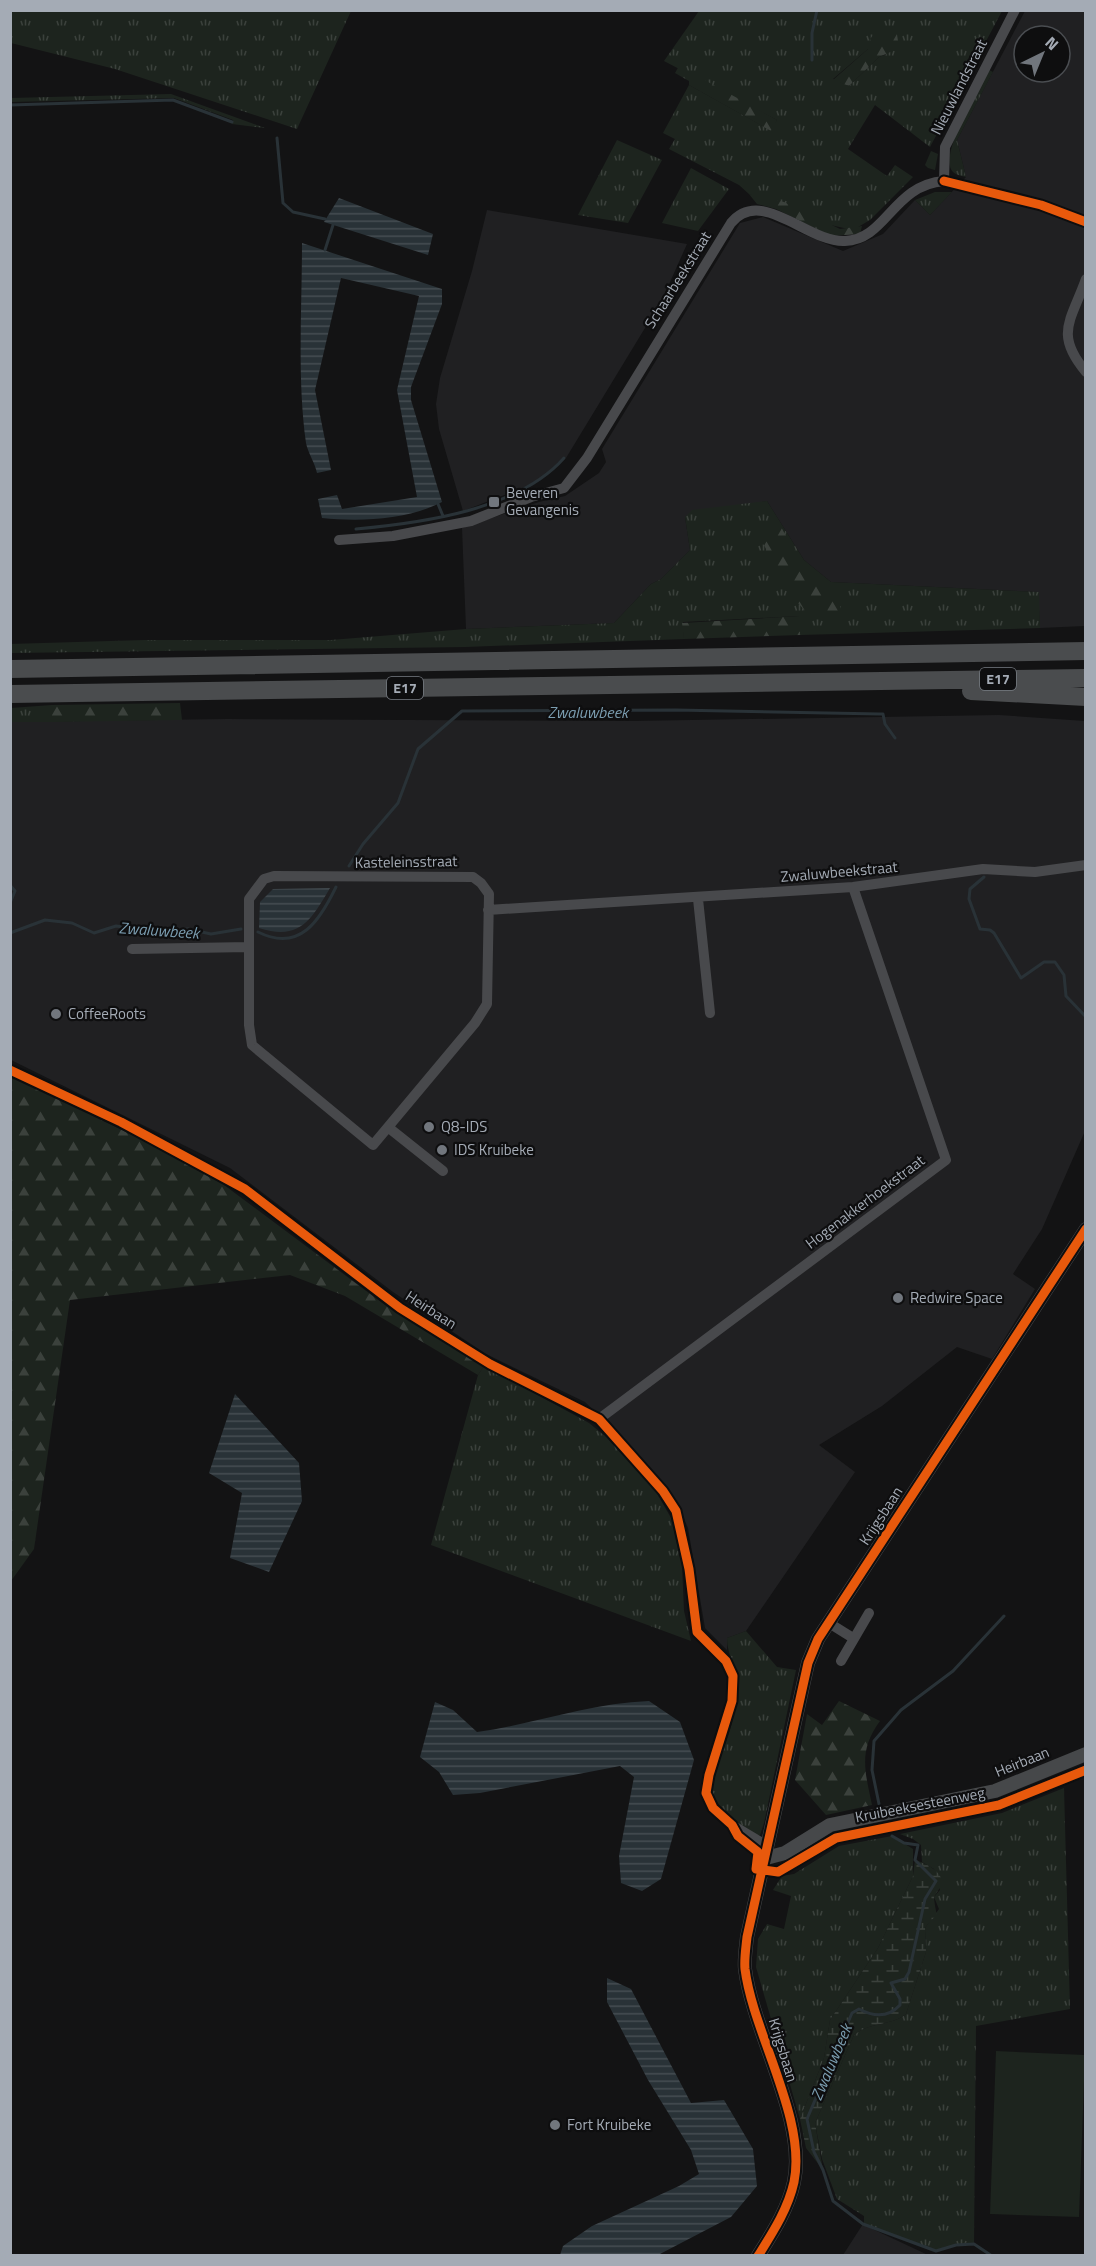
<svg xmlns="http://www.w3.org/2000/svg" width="1096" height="2266" font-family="'Titillium Web',sans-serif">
<defs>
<pattern id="grass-tufts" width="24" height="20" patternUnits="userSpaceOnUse" patternTransform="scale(1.5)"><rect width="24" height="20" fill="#1d241e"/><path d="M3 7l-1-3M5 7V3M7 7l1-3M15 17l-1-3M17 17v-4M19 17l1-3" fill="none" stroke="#3b413c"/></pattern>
<pattern id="forest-firs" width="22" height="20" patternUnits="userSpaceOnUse" patternTransform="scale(1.5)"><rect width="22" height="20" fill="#1d241e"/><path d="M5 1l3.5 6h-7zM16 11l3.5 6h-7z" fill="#3b413c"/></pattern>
<pattern id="wetland-marsh" width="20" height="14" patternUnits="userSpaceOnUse" patternTransform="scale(1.5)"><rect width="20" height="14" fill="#1d241e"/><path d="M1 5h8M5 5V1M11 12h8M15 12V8" fill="none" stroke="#3b413c"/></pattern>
<pattern id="water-rules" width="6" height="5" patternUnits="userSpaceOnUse" patternTransform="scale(1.5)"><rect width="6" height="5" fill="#293237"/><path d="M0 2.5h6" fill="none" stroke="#454d52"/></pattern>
</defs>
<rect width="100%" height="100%" fill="#131314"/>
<path fill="#202022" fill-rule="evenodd" d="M1025 11H1085V626L1040 628 1038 592 831 582 804 560 767 501 685 517 690 550 661 579 651 584 614 623 466 629 462 528 539 502 565 496 599 473 606 462 602 449 740 223 763 217 843 251 883 234 915 200 930 215 966 177 957 140ZM1024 36H1060V72H1024Z
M487 210 687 244 662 300 566 458 564 457 545 475 525 487 463 511 439 429 436 404 440 378 472 271Z
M999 715 1085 721V1131L1042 1229 1013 1274 1035 1289 992 1359 957 1347 882 1406 819 1445 855 1472 746 1631 727 1638V1650L705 1628 688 1528 676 1500 613 1429 585 1402 486 1354 393 1292 230 1168 11 1060 10 722 228 719 634 721Z
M863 2224 864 2225 928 2255H843Z"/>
<path fill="url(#grass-tufts)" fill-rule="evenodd" d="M11 10H351V11L297 129 115 69 11 43Z
M699 11H1002L930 147 875 105 848 149 887 176 895 165 913 177 870 220 853 230 826 224 749 194 739 185 669 149 675 139 663 133 689 85 770 130 777 120 664 61ZM868 49 887 54 879 57 849 86 833 79Z
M989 70 993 72 957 140 966 177C962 176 956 175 953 172 937 156 980 88 989 70Z
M171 94 265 128 232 124 233 120 174 98 11 102V98Z
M617 140 662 160 628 223 578 215Z
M931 151 938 154 935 170 928 168 925 165Z
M691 168 729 189 698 231 662 223Z
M935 192H952L930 215 915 200Z
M767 501 804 560 831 582 1039 592 1040 628 800 635 799 616 683 622 684 639 465 647 11 653 10 644 145 640H331L466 629 614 623 651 584 661 579 690 550 685 517 692 510Z
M52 705V722H11V708Z
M484 1366 589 1423 606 1437 655 1490 671 1518 682 1566 684 1611 691 1641 431 1545 478 1375Z
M746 1631 777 1667 796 1670 764 1823 760 1835 756 1836C739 1830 718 1808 712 1792 717 1758 736 1725 738 1692 739 1671 727 1657 727 1638Z
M1064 1788 1070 2009 976 2026 974 2244 956 2245 936 2251 864 2225V2216L837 2199 822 2159 815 2123 854 2035C869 2022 891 2026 906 2014L926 1952 925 1928 939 1909 934 1897 940 1890 934 1869 922 1862 921 1845 913 1839 900 1834 1002 1813Z
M892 1836 913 1849V1876L878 1948 830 2020 824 2058 800 2119 756 1967 758 1939 767 1924 784 1929 791 1896 773 1890 782 1876 794 1874 839 1846Z"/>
<path fill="url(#forest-firs)" d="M896 28 898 41 895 50 879 57 849 86 833 80 868 49 870 39 878 29Z
M679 66 777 120 771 131 689 85V81L675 73Z
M749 194 784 202 840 229 862 226 860 234 831 236 776 209 757 204Z
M777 520 807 573 840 589V613H807L787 591 763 543Z
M800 616V635L684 639 682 623Z
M180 703 182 720 52 722V705Z
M11 1075 160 1149 224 1185 385 1305 484 1366 478 1375 345 1296 290 1275 70 1300 34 1549 11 1581Z
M839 1701 880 1721C858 1751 865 1771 872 1805L826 1815 795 1780 807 1714 822 1725Z"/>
<path fill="url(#wetland-marsh)" d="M915 1860C927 1864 940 1870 943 1883L934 1897C936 1921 941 1908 925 1928L926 1952 906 2014C891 2026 869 2022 854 2035L815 2123 823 2170 806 2148 800 2119 824 2058 830 2020 878 1948 913 1876Z"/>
<path fill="#1d241e" d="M996 2051 1085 2055 1079 2217 990 2214Z"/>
<path fill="url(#water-rules)" d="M339 198 433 234 428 255 324 222Z
M302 243 442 289V304L411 387V400L442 502C407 520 360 522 322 518L318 499 337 495 342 509 417 497 397 390 419 296 341 278 315 390 331 470 317 473C315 463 308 453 306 443 297 378 302 309 302 243Z
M330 888C311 920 300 941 259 928L260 902 273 889Z
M235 1394 299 1463 302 1501 269 1572 230 1558 242 1493 209 1473Z
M649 1701 680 1722 694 1760 661 1879 642 1891 621 1883 619 1856 634 1777 620 1766 480 1793 453 1795 439 1772 420 1757 435 1702 453 1710 477 1732C535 1724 591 1703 649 1701Z
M607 1978 631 1989 691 2103 724 2100 753 2149 757 2186 731 2217 658 2255H560L563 2246 592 2226 679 2186 699 2174 691 2150 648 2080 607 2002Z"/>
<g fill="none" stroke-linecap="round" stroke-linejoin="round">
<path stroke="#293237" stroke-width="3" d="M812 60V33L817 10
M10 105 173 100 232 122
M277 138 283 203 293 212 325 219
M325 250 333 225
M438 504 443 516
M356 529C422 523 518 510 564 458
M349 866 363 844 398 803 418 749 462 711 676 710 880 714H883L885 724 895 738
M984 877 970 889 969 899 980 929 990 930 994 933 1021 978 1044 962H1055L1064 975 1066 996 1086 1017
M10 885 15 891 10 903
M258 932C300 953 320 920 336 887
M10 933 45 920 72 923 94 933 116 926 163 932 188 929 211 934 241 929
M879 1804 872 1770 874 1741 901 1710 953 1671 1004 1616
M892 1836 904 1843 918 1845 915 1860 936 1881 925 1899 909 1972 905 1979 891 1983 900 1999V2005C888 2018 874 2017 859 2009L852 2013 807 2119 814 2152 823 2170 833 2201 863 2224 936 2251 956 2245 974 2244 992 2256"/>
<path stroke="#48494c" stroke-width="10" d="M944 181 945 147 1015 10
M1086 279C1071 321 1054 334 1086 372
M339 540 393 536 471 521 531 497 564 488 587 458 731 223C761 186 808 243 845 241 886 240 893 185 944 181L1041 205 1086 222
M274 876 473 877 481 883 489 894 487 1004 475 1023 373 1145 252 1045 249 1025V899L264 879Z
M698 899 710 1013
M488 910 853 887 983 869 1035 872 1086 865
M132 949 249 947
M10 1070 121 1122 245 1189 400 1308 490 1364 599 1419 663 1491 676 1511 689 1569 697 1632 726 1661 733 1676 732 1701 709 1775 706 1793 713 1808 732 1825 767 1846
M389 1128 443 1171
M599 1419 946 1160 853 887
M829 1623 853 1638
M841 1661 869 1613"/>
<path stroke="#46484a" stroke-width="14" d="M766 1858 785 1853 830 1825 995 1791 1086 1754
M758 2256C773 2232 788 2209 794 2182 807 2119 753 2033 745 1969 744 1959 746 1947 747 1937L808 1663 818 1639 1086 1229"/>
<path stroke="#4a4c4e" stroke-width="18" d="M10 669 1086 651
M971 691 1086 697
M10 694 1086 678"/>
<defs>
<path id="cycleway" d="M944 181 1041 205 1086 222
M10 1070 121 1122 245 1189 400 1308 490 1364 599 1419 663 1491 676 1511 689 1569 697 1632 726 1661 733 1676 732 1701 709 1775 706 1793 713 1808 732 1825 738 1836 758 1852 756 1869 778 1872 836 1838 999 1805 1086 1770
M758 2256C773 2232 788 2209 794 2182 807 2119 753 2033 745 1969 744 1959 746 1947 747 1937L808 1663 818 1639 1086 1229"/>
</defs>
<use href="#cycleway" stroke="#0e0e0f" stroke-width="13"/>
<use href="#cycleway" stroke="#e8590c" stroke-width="9"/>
</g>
<g fill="#71767d" stroke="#0e0e0f" stroke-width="2">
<rect x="488" y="496" width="12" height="12" rx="3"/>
<circle cx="56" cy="1014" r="6"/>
<circle cx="429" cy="1127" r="6"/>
<circle cx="442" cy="1150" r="6"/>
<circle cx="898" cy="1298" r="6"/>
<circle cx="555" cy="2125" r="6"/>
</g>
<g text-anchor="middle" stroke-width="4.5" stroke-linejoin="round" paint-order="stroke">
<g fill="#0e0e0f" stroke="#777c83" stroke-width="1.5">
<rect x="980" y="668" width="36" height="22" rx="4.5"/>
<rect x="387" y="677" width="36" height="22" rx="4.5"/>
</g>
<g font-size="14" font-weight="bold" fill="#a4abb5">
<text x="998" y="684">E17</text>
<text x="405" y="693">E17</text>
</g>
<g font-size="15" fill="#a4abb5" stroke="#0e0e0f">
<text transform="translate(959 87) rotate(-63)" y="5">Nieuwlandstraat</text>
<text transform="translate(678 280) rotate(-58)" y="5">Schaarbeekstraat</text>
<text transform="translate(406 862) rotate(-1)" y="5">Kasteleinsstraat</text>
<text transform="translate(839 872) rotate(-5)" y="5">Zwaluwbeekstraat</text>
<text transform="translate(865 1202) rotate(-37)" y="5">Hogenakkerhoekstraat</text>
<text transform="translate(431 1310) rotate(33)" y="5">Heirbaan</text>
<text transform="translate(881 1516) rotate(-57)" y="5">Krijgsbaan</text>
<text transform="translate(1022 1762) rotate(-22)" y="5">Heirbaan</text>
<text transform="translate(920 1805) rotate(-11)" y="5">Kruibeeksesteenweg</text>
<text transform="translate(783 2050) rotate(73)" y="5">Krijgsbaan</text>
</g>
<g font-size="15" fill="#a4abb5" stroke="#0e0e0f" text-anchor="start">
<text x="506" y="498">Beveren<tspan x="506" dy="17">Gevangenis</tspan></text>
<text x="68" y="1019">CoffeeRoots</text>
<text x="441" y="1132">Q8-IDS</text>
<text x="454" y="1155">IDS Kruibeke</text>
<text x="910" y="1303">Redwire Space</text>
<text x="567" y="2130">Fort Kruibeke</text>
</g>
<g font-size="16" font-style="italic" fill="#7b9db0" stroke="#0e0e0f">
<text x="588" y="718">Zwaluwbeek</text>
<text transform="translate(159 930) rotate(4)" y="6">Zwaluwbeek</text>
<text transform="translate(831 2062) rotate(-67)" y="6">Zwaluwbeek</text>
</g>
</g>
<rect width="1096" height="2266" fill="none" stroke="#a4abb5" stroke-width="24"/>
<g transform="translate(1042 54) rotate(43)"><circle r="28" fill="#0e0e0f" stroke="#4a4d51" stroke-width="1.5"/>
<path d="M0-4.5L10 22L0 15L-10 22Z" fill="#71767d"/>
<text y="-9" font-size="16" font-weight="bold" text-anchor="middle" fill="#a4abb5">N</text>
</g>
</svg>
